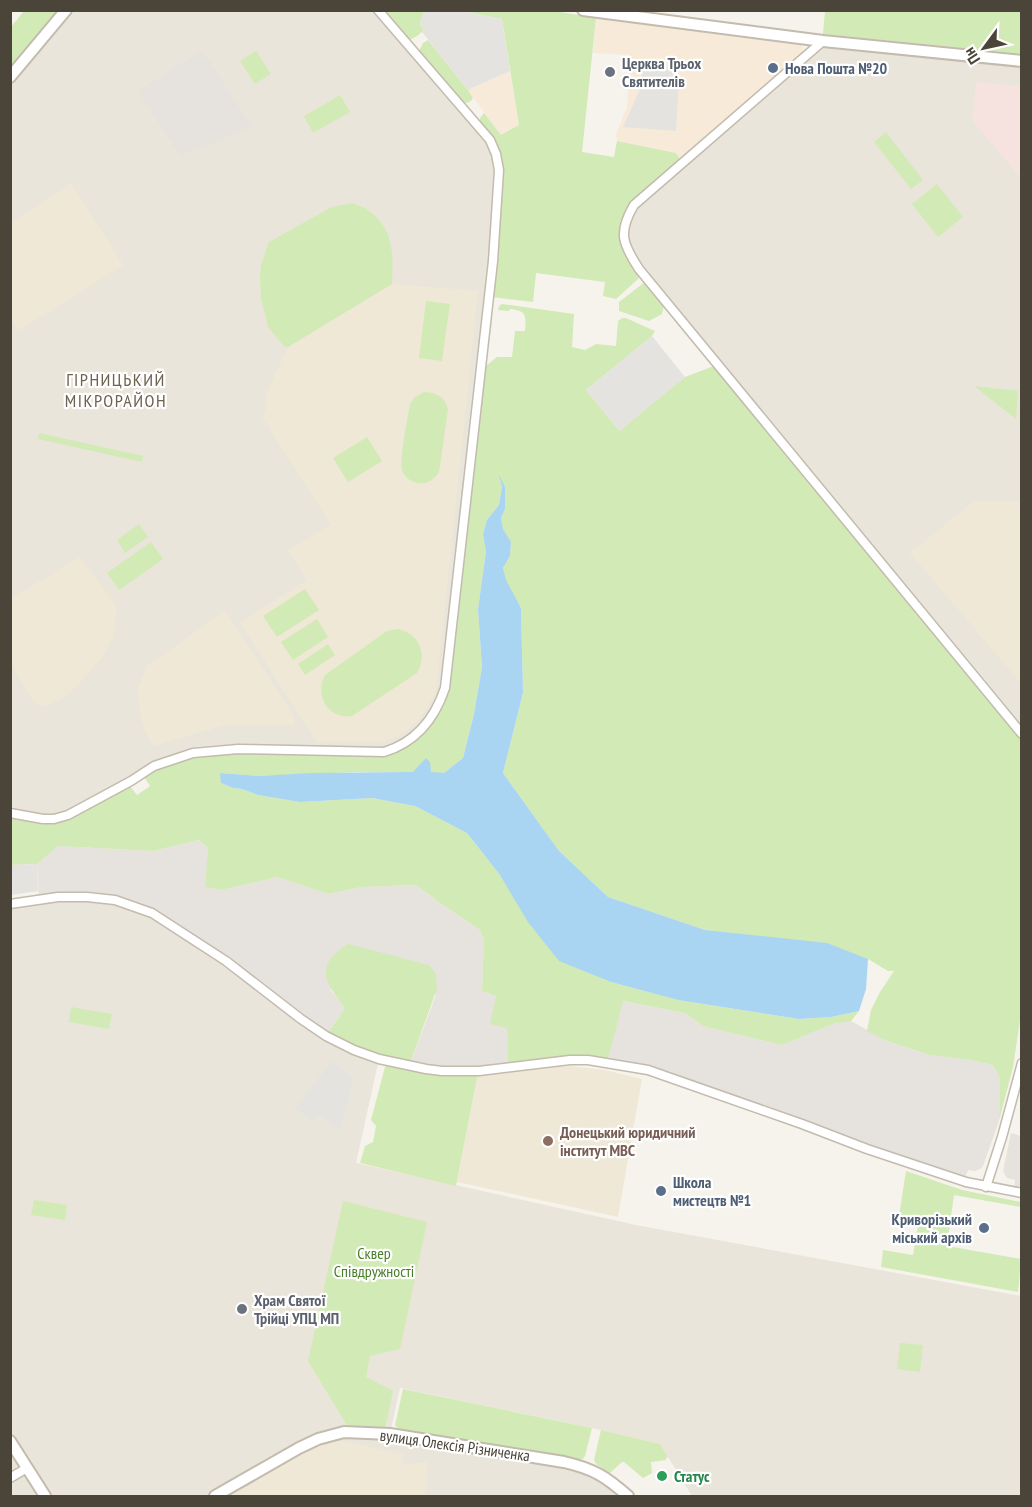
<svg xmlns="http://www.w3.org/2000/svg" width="1032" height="1507" font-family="'PT Sans Narrow',sans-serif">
<rect width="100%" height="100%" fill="#f6f3ec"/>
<path fill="#eae5da" d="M73 11H373L484 139 492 156 495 171 493 225 440 693 424 723 401 743 384 748 220 745 193 747 152 763 67 812 53 815H42L11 809 10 86Z
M826 46 1021 66V728L643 268 631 251 627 235 629 221 637 207Z
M58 897 136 907 379 1059 356 1163 636 1225 1021 1296V1496H692L660 1444 592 1428 400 1388 390 1434 344 1432 215 1496H11V904Z
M344 1435 383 1438 575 1469 593 1474 622 1496H220Z"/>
<path fill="#f7ead8" d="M596 18 801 45 805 54 681 161 676 153 617 141 616 134 627 107 630 55 593 53Z
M510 71 519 125 501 136 468 90Z"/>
<path fill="#e6e2dd" d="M200 52 208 58 251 127 180 156 138 91Z
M199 840 208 848 206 887 222 890 277 877 328 894 361 887 416 885 443 905 480 930 484 939 482 991 496 996 507 1028 508 1067 479 1071 409 1066 436 995 330 989 345 1008 326 1036 152 913 115 900 39 899 37 864 58 846 153 851Z
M622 1001 685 1013 703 1026 782 1045 833 1024 851 1021 887 1041 930 1055 970 1060 993 1065 1000 1078 999 1121 983 1166 980 1169 975 1171 968 1170 964 1181 648 1070 607 1063Z
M1011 1133 1021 1136V1193L1014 1192 1015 1180 1007 1178 1003 1171Z"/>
<path fill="#efe8d6" d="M71 184 123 265 18 331 11 319V223Z
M392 284 478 291 436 692 420 719 406 731 397 737 381 742H317L240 623 307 580 288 551 331 524 262 417 266 411V394L288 347Z
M974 501 1021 502V683L910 553Z
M80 557 116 605 115 627 111 641 103 656 74 689 58 701 44 707 32 699 11 665V599Z
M225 611 295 718 294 725H225L153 746 142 724 139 703 138 688 147 666Z
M570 1066 605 1070 642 1079 618 1217 457 1182 478 1073Z
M333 1439 403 1454 402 1465 428 1462 425 1496H220L314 1445Z"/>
<path fill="#f6e3e0" d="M976 82 1021 86V178L972 120Z"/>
<path fill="#d2eab5" d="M24 11H60L11 69V27Z
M383 11H424L420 24 424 30 417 36 410 40Z
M462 11H554L596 18 582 152 614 157 617 141 676 153 681 161C637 196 594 217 640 275L638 279 616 299 603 296 605 282 536 273 533 302 493 297 500 225 502 170 480 122V118L484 113 501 135 519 125 502 19Z
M825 11H1021V54L823 34Z
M428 40 468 90 473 98 471 101 467 103 462 102 419 51 423 43Z
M256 51 271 74 255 84 240 61Z
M340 95 350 112 313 133 304 116Z
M886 132 923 180 911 189 874 142Z
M937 184 963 217 938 237 912 204Z
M352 203C357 205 364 207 369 211 395 230 393 255 392 284L288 347 284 346 268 327 261 298 260 277 261 265 269 242 332 207Z
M645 282 664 305 662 314 649 321 619 311V302Z
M426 301 450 304 442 361 419 358Z
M502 304 574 314 572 347 585 350 596 344 616 346 618 321 622 318H626L655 331 652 336 586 390 619 430 685 377 714 366 1021 740 1022 1007 1013 1067 999 1121 1000 1078 993 1065 970 1060 930 1055 887 1041 867 1031 871 1010 880 992 894 971H888L868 959 759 936 705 930 608 897 559 851 503 773 523 693 521 608 505 580 503 568 510 556 511 543 503 529 501 518 505 509V487L500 479 502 487 499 505 487 520 483 534 486 552 478 609 482 667 474 714 463 758 444 773 357 772 259 776 221 773V783L233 788 242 789 258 795 300 802 372 798 415 806 467 833 500 875 559 960 611 982 678 1000 799 1019 831 1017 859 1011 851 1021 833 1024 782 1045 703 1026 685 1013 623 1001 607 1063 588 1060 508 1067 507 1028 490 1024 496 996 482 991 484 939 480 930 443 905 416 885 361 887 328 894 277 877 222 890 205 887 208 848 199 840 153 851 58 846 37 864 11 865V817L42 823 130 786 137 795 150 786 144 777C206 734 313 762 385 755 419 746 438 721 449 688L486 366 497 357H512L515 331H525C526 315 527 311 510 309L509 311 498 310 499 306Z
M974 386 1018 391 1016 419Z
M424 392C436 392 445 397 448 409L439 472C435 479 428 484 420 483 412 483 404 477 402 470 399 461 408 416 410 404L415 397Z
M39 433 143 456 142 462 38 439Z
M367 437 382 461 348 482 333 458Z
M139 524 148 537 125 553 117 540Z
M151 542 163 559 119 590 107 573Z
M305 589 319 610 277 637 263 616Z
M317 619 328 637 293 660 281 642Z
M398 629C419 633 428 655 417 673L352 716C328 720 314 695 325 675L387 631Z
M328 644 335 655 305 675 298 664Z
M348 944 429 965 436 974 437 989 409 1066 326 1036 345 1008C324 981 314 966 348 944Z
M71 1007 112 1014 109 1029 69 1022Z
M387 1065 478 1073 456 1186 360 1163 365 1146 373 1142 376 1126 371 1120 385 1067Z
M906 1171 962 1190 1021 1202V1207L954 1195 947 1246 1021 1259 1018 1292 881 1267 883 1250 913 1255 918 1226 898 1222Z
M34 1200 67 1205 65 1220 31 1215Z
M343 1201 427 1222 400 1349 370 1356 366 1377 393 1391 384 1434 348 1427 308 1361Z
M900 1343 923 1345 920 1372 897 1369Z
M403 1389 592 1428 585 1456 583 1459 580 1460 400 1430 397 1428 395 1425Z
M601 1430 660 1444 668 1457 666 1458V1460L651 1462 652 1473 643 1478 624 1462H622L610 1473 596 1464 594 1460Z"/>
<path fill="#e5e3e0" d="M424 11H462L502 19 510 71 468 90 422 32 424 30 420 24Z
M642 67 671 70 679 81 676 131 623 127 641 87Z
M652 336 685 377 620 431 586 390Z
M37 864 38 891 11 895V865Z
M332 1061 354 1079 340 1130 337 1129 321 1116 317 1118 313 1122 295 1108Z"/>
<path fill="#a9d4f2" d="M499 475 505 487V509L501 518 503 529 511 542 510 556 503 568 506 580 521 608 523 693 503 773 559 851 608 897 705 930 827 943 868 959 866 989 859 1011 831 1017 799 1019 678 1000 611 982 559 961 528 922 500 875 467 833 415 806 372 798 300 802 258 795 242 789 233 788 221 783 220 773 259 776 312 773 413 772 426 758 430 762 431 772 444 773 463 758 474 714 482 667 478 609 486 552 483 534 487 520 499 505 502 487Z"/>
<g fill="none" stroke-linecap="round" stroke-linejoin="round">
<defs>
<path id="minor" d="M823 41 634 205C618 232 622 243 639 269L1022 734
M10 813 43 819H54L68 815 131 781 154 766 193 753 238 749 384 752C417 742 435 718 445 688L493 261 499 170 496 154 490 140 378 10
M10 904 58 897H87L115 900 152 913 226 961 301 1019 326 1036 354 1050 379 1059 426 1069 442 1071H479L570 1060H588L648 1070 802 1124 867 1149 966 1182 1022 1193
M986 1187 1002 1137 1022 1063
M10 1478 27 1468"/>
<path id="tertiary" d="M583 10 823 41 1022 61
M10 77 66 10
M10 1441 45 1496
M215 1496 299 1448 318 1439 344 1432 390 1434 564 1462C594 1469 605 1476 628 1496"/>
</defs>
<use href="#minor" stroke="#c2bbae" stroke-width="11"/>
<use href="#tertiary" stroke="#c2bbae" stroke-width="14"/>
<use href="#minor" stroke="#fff" stroke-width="8"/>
<use href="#tertiary" stroke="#fff" stroke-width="10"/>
</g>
<g fill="#5c6f8a" stroke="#fff" stroke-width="2">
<circle cx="773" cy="68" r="6"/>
<circle cx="661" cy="1191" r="6"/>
<circle cx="984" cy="1228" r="6"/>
</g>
<g fill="#6b7280" stroke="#fff" stroke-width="2">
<circle cx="610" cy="72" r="6"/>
<circle cx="242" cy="1309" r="6"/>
</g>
<circle fill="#8d6e63" stroke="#fff" stroke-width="2" cx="548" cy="1141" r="6"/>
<circle fill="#2e9e5b" stroke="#fff" stroke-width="2" cx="662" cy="1476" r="6"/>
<g text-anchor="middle" stroke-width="4.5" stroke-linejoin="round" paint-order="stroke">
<g font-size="16" font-weight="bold" fill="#5b616d" stroke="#fff" text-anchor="start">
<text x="622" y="69">Церква Трьох<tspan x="622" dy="18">Святителів</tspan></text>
<text x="254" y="1306">Храм Святої<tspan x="254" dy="18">Трійці УПЦ МП</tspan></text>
</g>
<g font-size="16" font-weight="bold" fill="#4e5e75" stroke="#fff" text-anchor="start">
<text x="785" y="74">Нова Пошта №20</text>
<text x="673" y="1188">Школа<tspan x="673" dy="18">мистецтв №1</tspan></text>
<text x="972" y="1225" text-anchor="end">Криворізький<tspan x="972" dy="18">міський архів</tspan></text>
</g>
<g font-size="16" font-weight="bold" fill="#785e54" stroke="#fff" text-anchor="start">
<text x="560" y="1138">Донецький юридичний<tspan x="560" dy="18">інститут МВС</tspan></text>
</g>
<g font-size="16" fill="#4a7f2a" stroke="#fff">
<text x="374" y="1259">Сквер<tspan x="374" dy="18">Співдружності</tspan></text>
</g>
<g font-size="16" fill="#4b4439" stroke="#fff">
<text transform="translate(455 1445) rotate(8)" y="6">вулиця Олексія Різниченка</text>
</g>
<g font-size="16" font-weight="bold" fill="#27864d" stroke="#fff" text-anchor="start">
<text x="674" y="1482">Статус</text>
</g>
<g font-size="18" letter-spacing="1.5" fill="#6e6250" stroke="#fff">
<text x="116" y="386">ГІРНИЦЬКИЙ<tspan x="116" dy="21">МІКРОРАЙОН</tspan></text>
</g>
</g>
<rect width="1032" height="1507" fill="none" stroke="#4b4439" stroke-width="24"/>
<g transform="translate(984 48) rotate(237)" stroke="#ffffff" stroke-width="4.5" paint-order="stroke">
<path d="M0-4.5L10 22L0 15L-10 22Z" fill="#4b4439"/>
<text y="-9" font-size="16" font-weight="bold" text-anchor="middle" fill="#4b4439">Пн</text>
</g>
</svg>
